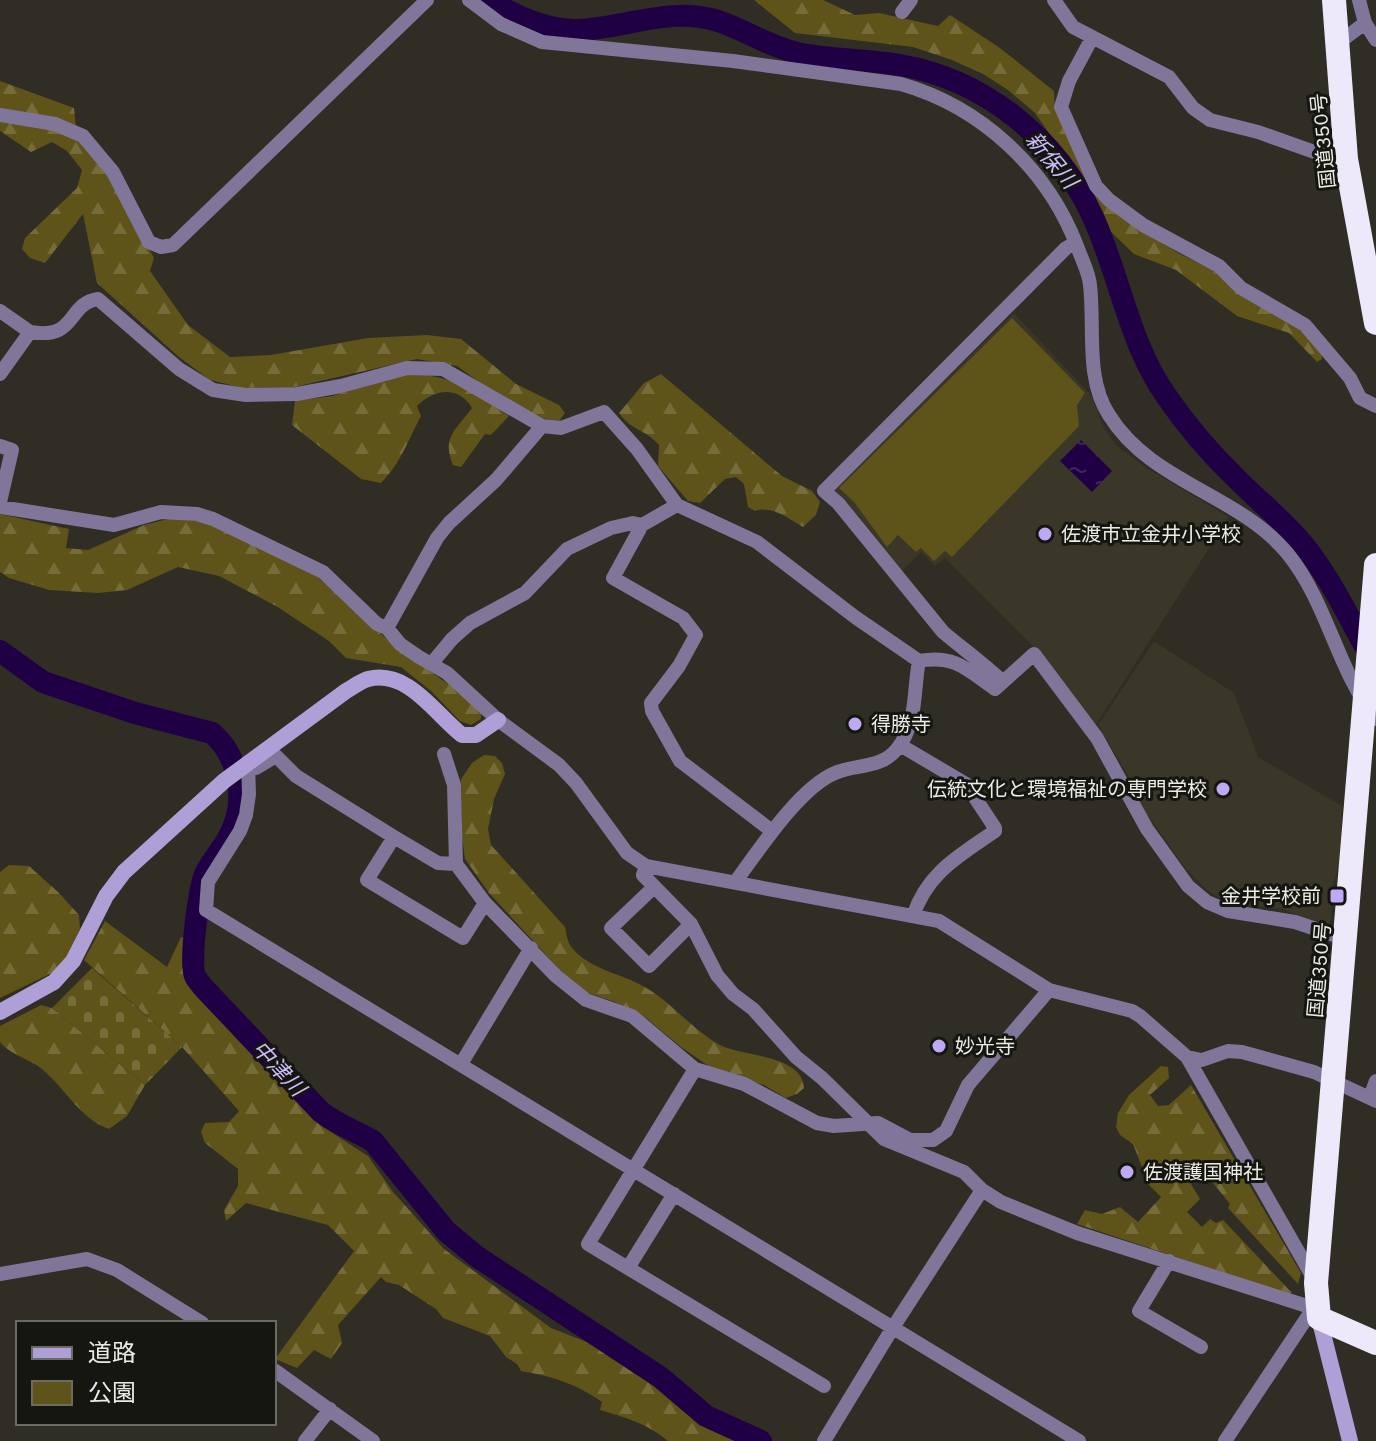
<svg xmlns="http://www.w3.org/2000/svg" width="1376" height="1441" font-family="'Work Sans','Noto Sans JP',sans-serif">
<defs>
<pattern id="forest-firs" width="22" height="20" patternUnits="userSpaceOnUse" patternTransform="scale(2)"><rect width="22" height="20" fill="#5e5318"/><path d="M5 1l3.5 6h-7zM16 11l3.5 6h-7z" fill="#756c39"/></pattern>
<pattern id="cemetery-stones" width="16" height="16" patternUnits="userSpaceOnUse" patternTransform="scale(2)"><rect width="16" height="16" fill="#5e5318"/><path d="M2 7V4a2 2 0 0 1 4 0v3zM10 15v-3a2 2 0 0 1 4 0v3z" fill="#756c39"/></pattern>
<pattern id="water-ripples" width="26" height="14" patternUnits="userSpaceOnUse" patternTransform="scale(2)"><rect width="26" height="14" fill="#200045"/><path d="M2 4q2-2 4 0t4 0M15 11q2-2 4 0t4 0" fill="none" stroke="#412560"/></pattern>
</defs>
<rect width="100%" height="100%" fill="#2f2d24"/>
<path fill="#3a3728" d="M1014 313 1091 395 1104 428 1116 445 1145 467 1229 517 1096 725 1033 646 945 558 935 566 921 552 901 572 849 505 832 490Z
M1154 641 1234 693 1258 757 1342 806 1340 860 1333 885 1330 927 1282 909 1228 903 1208 891 1186 869 1146 813 1126 772 1098 725Z"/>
<path fill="url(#forest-firs)" d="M754 0H823L855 15 879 13 938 26 950 15 1000 48 1054 91 1055 110 1091 187 1139 229 1180 254 1213 270 1238 292 1294 323 1322 351V359L1317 362 1289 333 1237 316 1176 270 1134 254 1105 226 1058 146 1035 113 1008 90 983 74 952 60 913 47 795 33Z
M0 81 74 108 77 138 103 163 154 258 150 271 188 325 230 357 271 355 368 338 427 335 461 339 516 384 559 405 565 413 559 421 541 418 511 405 457 366 417 359 294 387 243 388 210 380 179 357 97 283 83 214 45 263 30 258 22 249 25 238 77 188 82 170 67 151 52 142 31 152 0 131Z
M423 374 458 382 509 416 491 435 485 434 461 467 453 465C441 437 457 429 472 408 458 384 433 390 417 406L421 416C408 440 401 463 381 483L361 479 292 425 295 401 332 396 403 375Z
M661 374 782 476 812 491 820 502 816 515 803 527C789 519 772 505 755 511L748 507 744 484 736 477 725 479 700 503 688 501 658 466 659 445C644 428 633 432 619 413L644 383Z
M0 514 69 529 66 548 88 550 144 525 172 518 204 522 312 572 399 650 460 692 481 712V719L471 725 460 721 431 691 401 667 346 658 329 641 276 606 219 576 178 567 127 590 98 593 49 590 9 578 0 572Z
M484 755 495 756 502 763 505 774 494 799 488 829 491 845 565 927C567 936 567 943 574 950 590 968 617 973 639 984 670 999 691 1030 722 1046 743 1056 803 1055 804 1088L797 1094 786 1098 764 1085 713 1069 681 1047 646 1018 615 1002 588 993 569 980 489 893 465 859 462 837 461 779 472 763Z
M9 865 29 866 58 892 79 915 80 929 67 957 52 973 0 998V872Z
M105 921 167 967 181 937 189 939 185 978 198 998 272 1071 320 1125 368 1156 393 1192 444 1249 551 1328 597 1346 664 1385 714 1427 744 1441H668C648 1424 625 1417 600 1410L602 1402C574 1383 555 1377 521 1371L517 1364 506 1357 490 1336 443 1318 436 1309 399 1285 386 1282 381 1277 338 1325 342 1343 331 1359 314 1350 297 1368 275 1359 354 1251 328 1225 246 1203 226 1221 224 1210 238 1186V1169L205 1143 201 1132 205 1123 229 1122 239 1111 182 1047 84 960Z
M41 1005 52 1008 145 1085 127 1116 109 1129C78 1118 64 1085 38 1066 25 1058 10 1054 0 1042V1026Z
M1161 1066 1168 1067 1169 1078 1150 1095 1158 1106 1169 1105 1191 1085 1301 1273 1298 1284 1228 1208 1230 1204 1205 1173 1191 1184 1200 1199 1187 1212 1202 1227 1210 1219 1216 1223 1223 1220 1292 1293H1285L1077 1224 1085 1210 1102 1214 1120 1207 1138 1222 1161 1197 1149 1185 1133 1144 1120 1135 1116 1127 1118 1113 1129 1095Z"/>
<path fill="url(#cemetery-stones)" d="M92 968 182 1047 145 1085 52 1008Z"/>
<path fill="#5e5318" d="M1012 318 1085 393 1077 405 1079 426 952 557 945 551 934 561 921 548 916 552 898 535 887 547 854 502 839 488Z"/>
<path fill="url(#water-ripples)" d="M1081 440 1112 471 1092 492 1060 461Z"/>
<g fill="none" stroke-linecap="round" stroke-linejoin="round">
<path stroke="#200045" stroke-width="22" d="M488 0C516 16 546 31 579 30 626 28 671 6 718 21 745 30 768 46 797 53 830 60 866 59 900 65 985 80 1057 138 1093 217 1120 276 1129 344 1167 397 1187 426 1209 452 1234 476 1258 501 1286 522 1307 549 1333 583 1352 623 1372 660
M0 651 43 682 135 713 212 733C238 755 247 798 232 830 226 845 214 857 206 872 199 886 189 962 195 976 197 980 200 983 202 986L321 1112C338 1125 356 1131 373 1141L446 1231 476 1256 660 1377 706 1416 761 1441"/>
<path stroke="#7f7699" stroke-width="14" d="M469 0 501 24 542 42 733 61 901 84C981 107 1047 168 1077 246 1081 258 1089 272 1090 285 1095 327 1085 379 1109 415 1151 483 1239 494 1288 554 1328 604 1337 670 1376 719
M1054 0 1073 27 1169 77 1193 108 1210 120 1258 132 1337 160 1346 159
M1359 0 1365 23 1376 40
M902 12 911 0
M1092 38 1069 81 1061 107 1096 186 1109 200 1143 225 1219 266 1241 288 1305 325 1350 378 1360 398 1376 406
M1345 38 1365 23
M0 115 55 124 83 136 113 172 149 242 161 247 173 245 427 0
M0 311 30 332
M0 374 30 332C78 340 66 304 98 299L179 369 213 390 246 395 297 394 341 386 407 368 443 369 542 426
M0 446 12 450 0 502
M0 507 114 525 161 512 197 514 213 519 323 572 377 624 387 628 400 644 419 657 447 673 498 720 559 765 576 783 627 853 646 866 939 921 1049 990 1132 1011 1140 1016 1187 1057 1315 1281
M642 525 613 578 683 618 696 635 679 666 651 703 652 711 680 761 772 831
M387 628 437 538 449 523 496 480 542 426 561 428 604 412 637 449 677 505
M432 663 452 639 470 623 525 593 567 549 611 528 633 523 642 525 677 505 757 542 855 617 919 661C954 654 968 670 995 689L1034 654 1097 738 1147 829 1188 886 1207 902 1228 911 1295 922 1346 939
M1003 682C983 663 963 649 943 632L838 503 824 491 1066 248 1075 243
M900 745 966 784 995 828V831C959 856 928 872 913 916
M444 754 454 785 456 864 485 903 556 976 586 1000 632 1016 695 1069 744 1084 817 1123 834 1126 878 1123 910 1140H933L946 1131 968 1085 1049 990
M394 837 367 880 463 938 485 903
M456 864 438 863 394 837 296 776 276 756 256 768 248 762 249 794 246 815 240 831 208 882 206 910 1079 1441
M646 866 643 875 691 924 717 975 733 994 753 1009 796 1057 822 1078 884 1139 964 1172 982 1190 1001 1202 1077 1233 1307 1306 1318 1317
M736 881C759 850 799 788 835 773 856 764 881 769 897 749 918 723 913 691 919 661
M654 887 611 928 649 966 691 924
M1187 1057 1202 1060 1228 1051 1242 1052 1314 1072 1376 1101
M461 1064 531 948
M695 1069 588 1244 824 1386
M1370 1097 1376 1081
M1169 1261 1139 1311 1201 1347
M628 1268 674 1194
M0 1274 87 1259 117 1270 202 1323
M274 1370 373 1441
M305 1441 330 1409
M824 1441 892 1329 982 1190
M1225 1441 1308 1316 1319 1318"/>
<path stroke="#aea0d6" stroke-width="16" d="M0 1012 54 982 73 961 106 896 124 872 224 781 346 691C353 687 361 681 368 679 408 669 435 714 462 735H476L498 720
M1319 1318 1350 1441"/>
<path stroke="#ede9fa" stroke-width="24" d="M1334 0 1346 159 1376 323
M1376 565 1316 1283 1319 1318 1376 1343"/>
</g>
<g fill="#bea9f5" stroke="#161611" stroke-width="3">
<circle cx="1045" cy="534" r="8"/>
<circle cx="855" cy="724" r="8"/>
<circle cx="1223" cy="789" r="8"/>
<rect x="1329" y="888" width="16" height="16" rx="4"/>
<circle cx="939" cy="1046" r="8"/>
<circle cx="1127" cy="1172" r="8"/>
</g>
<g text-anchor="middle" stroke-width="6" stroke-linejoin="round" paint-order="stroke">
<g font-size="20" fill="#ebeae4" stroke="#161611">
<text transform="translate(1323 141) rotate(-96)" y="7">国道350号</text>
<text transform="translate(1319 970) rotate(-85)" y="7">国道350号</text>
</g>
<g font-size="20" fill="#ebeae4" stroke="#161611" text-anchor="start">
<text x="1061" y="541">佐渡市立金井小学校</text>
<text x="871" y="731">得勝寺</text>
<text x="1207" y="796" text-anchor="end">伝統文化と環境福祉の専門学校</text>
<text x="1321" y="903" text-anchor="end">金井学校前</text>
<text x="955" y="1053">妙光寺</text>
<text x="1143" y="1179">佐渡護国神社</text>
</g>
<g font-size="22" font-style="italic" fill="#ccbbfa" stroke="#161611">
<text transform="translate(1052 160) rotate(50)" y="8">新保川</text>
<text transform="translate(279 1068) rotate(47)" y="8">中津川</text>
</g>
</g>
<rect x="16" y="1321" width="260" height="104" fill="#161611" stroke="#6b6b65" stroke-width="2"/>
<rect x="32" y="1347" width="40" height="12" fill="#aea0d6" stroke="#6b6b65" stroke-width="2"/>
<text x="88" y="1361" font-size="24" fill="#ebeae4">道路</text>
<rect x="32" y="1381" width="40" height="24" fill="#5e5318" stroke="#6b6b65" stroke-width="2"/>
<text x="88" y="1401" font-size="24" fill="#ebeae4">公園</text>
</svg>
